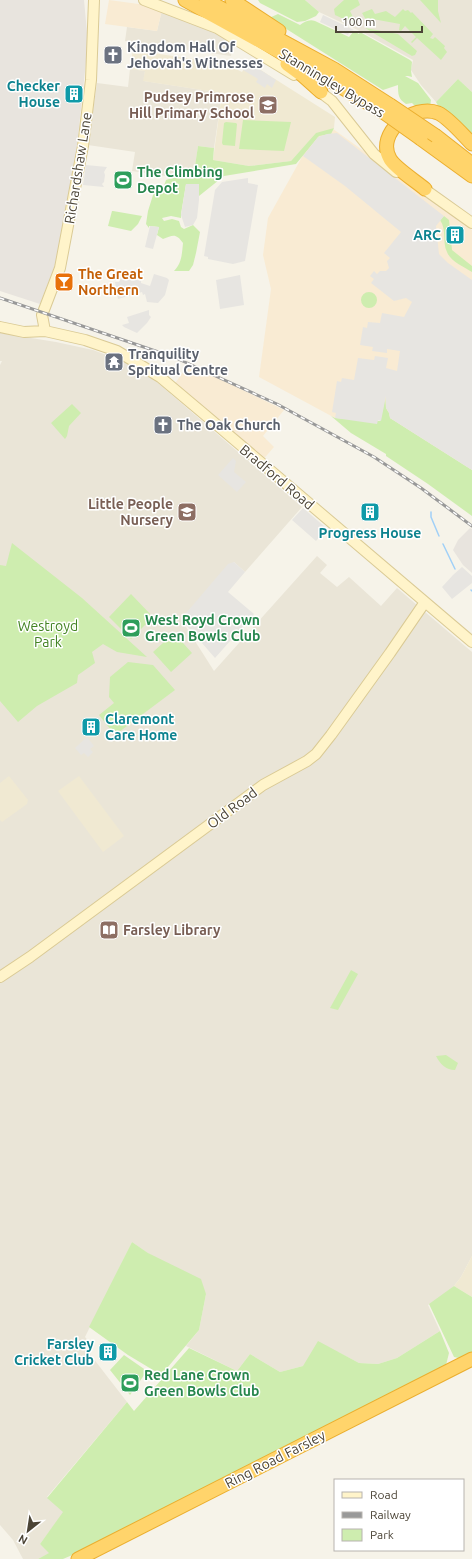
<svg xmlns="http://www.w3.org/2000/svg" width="472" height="1559" font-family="Ubuntu,sans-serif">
<rect width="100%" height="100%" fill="#f6f3e9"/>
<path fill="#eae5d7" d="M305 0H472V92L458 79 436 102 421 85 411 70 413 60 362 32 319 12Z
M162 10 217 33 233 42 231 56 125 41 127 27 157 31Z
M130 69 145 71 144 81 222 93 214 148 198 146 193 180 132 171 135 152 88 145 97 83 128 87Z
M0 333 56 342 93 350 128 363 158 383 302 507 245 572 234 562 181 619 214 671 317 556 327 565 320 573 337 587 349 577 381 606 397 588 472 652V1256L461 1277 454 1286 444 1295 428 1305 440 1331 397 1358 378 1364 359 1363 338 1352 303 1366 280 1372 250 1354 237 1371 186 1346 199 1330 206 1294 132 1242 85 1337 91 1344 86 1349 127 1402 47 1497 64 1512 40 1544 50 1553 38 1559H23L13 1540 0 1525V365L2 361H0Z"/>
<path fill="#f9ebd3" d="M109 0 146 5 162 10 157 31 105 24Z
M322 121 454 216 472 230V470L390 418H335L259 377 271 289 263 255 268 218Z
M189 364 284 410 263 436 274 447 261 462 173 386Z"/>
<path fill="#e8e4de" d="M0 0H84L88 43 76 155 55 265 40 304 0 291Z
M470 528 472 529V573L463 565 453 550 458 540Z"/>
<path fill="#f0e9d2" d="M133 50 226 64 242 72 248 62 335 117 334 128 316 134 291 161 249 166 213 160 222 93 143 81 145 71 130 69Z
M9 776 28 800 27 804 2 822 0 820V783Z
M79 776 124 836 103 852 58 791Z
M472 1256V1297L454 1286 461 1277Z"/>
<path fill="#ceedaf" d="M258 0H305L319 12 316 16 305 21 297 22 260 3Z
M344 0H358L360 5 350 11 357 25 335 15 334 9Z
M420 0H438V11L441 23Z
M372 9 375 14 386 11 395 17 403 9 405 11 408 10 411 13 412 12 433 34 430 38 433 39 435 37 445 46 444 48 447 52 441 60 417 38 412 43 411 42 416 37 405 26 401 31 399 30 400 24 367 18 366 20 362 13Z
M278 14 300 25C304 22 309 19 315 21L349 37 354 31 359 34 360 32 410 60 412 62 411 71 412 77 408 76H405L418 83 431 100 430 107 418 109 412 103 406 104C398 99 398 94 398 85L383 90 269 18Z
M365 28 398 34 417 51 415 55 412 56Z
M458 79 472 92V144L444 117 436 102Z
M243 120 291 122 284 151 239 149Z
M226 122 236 123 237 124 235 146 223 145 222 143 224 123Z
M334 128 331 134 319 136 296 164 224 176 199 196V185L186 184 181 214V218L171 216 162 218 164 221 172 219 179 221 181 227 184 229 193 225 200 232 196 253 193 265 189 271H174C182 263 182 253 183 243 176 233 173 235 163 239L157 235 159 227 149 226V228L146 224 148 211 154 192 162 191 166 180 175 177 193 179 198 146 214 148 213 160 249 166 291 161 316 133Z
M112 211H113L142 216 138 224 131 231 108 226Z
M444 216 449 220 452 250 472 266V272C464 267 450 261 447 252 442 242 447 230 440 220Z
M361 300a8 8 0 1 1 16 0a8 8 0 1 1-16 0Z
M385 396 386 408 389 413 390 418 472 470V516L428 484 386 456V454L351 433 331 416 335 418 380 421Z
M72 404 81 413 69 426 67 436 65 439 51 423Z
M12 543 82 598 147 657 117 652 103 644 92 652 95 663 78 675 77 683 37 706 18 722 0 701V565L6 566Z
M131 594 153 617 131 639 109 617Z
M174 633 192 653 171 672 153 652Z
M128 662 153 665 175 690 115 735 99 715 114 703 109 697 110 677Z
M351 970 358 974 338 1010 330 1008Z
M446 1055 458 1063 455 1070C446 1070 440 1064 436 1056Z
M132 1242 148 1253 201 1279 206 1294 199 1330 162 1374 158 1373 128 1355 89 1327Z
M454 1286 472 1297V1354L463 1359 454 1357 429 1304Z
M440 1331 449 1353 446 1365 77 1553 63 1559H38L49 1553 40 1544 63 1512 47 1498 127 1402 134 1411 189 1348 237 1371 250 1354 280 1372 303 1366 318 1341 359 1363 378 1364 397 1358Z
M124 1355 147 1371 130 1395 110 1370Z"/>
<path fill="#e7e5e1" d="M323 15 354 30 350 31 348 35 320 22Z
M248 62 276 80 272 88 267 84 265 88 256 82 258 79 243 70Z
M337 133 444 216 436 226 439 254 448 263 472 280V470L390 418 389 413 386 408V396L381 421 378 420 377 424 335 418 336 413 332 412 337 381 341 382 342 378 354 380 358 358 374 360 375 356 388 358 386 368 397 371 400 351 387 349V353L372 351 373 347 360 345 363 327 367 328 368 322 380 323 382 313 404 317 412 302 406 298 394 301 371 283 374 279 370 276 374 271 377 274 380 271H386L389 268 387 261 390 258 384 253 401 232 345 186 303 156 318 137 327 134Z
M86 165 107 167 104 172 105 175 104 182 102 184 104 187 83 185Z
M248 178V183L258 185 245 261 233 264 208 259V257L204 256 215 190 222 182Z
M186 184H199V200L197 218 193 225 185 227 181 215Z
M150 226 159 227 153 249 145 247Z
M154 274 167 278 169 280 165 295 158 303 147 302 145 294 143 295 142 292 118 299 115 282H119L122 276 141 281V283L150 286Z
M240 275 244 305 220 309 216 280Z
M149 310V315L151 317 147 323 137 333 124 327 122 325 129 323 127 317Z
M233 458 236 461 234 472 246 482 237 492 218 475Z
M303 508 325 527V530L316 541 292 520Z
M234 562 245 572 228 592 254 614 215 658 181 619 228 564Z
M462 567 472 576V583L452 599 442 587 453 575Z
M87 737 94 746 90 749 93 752 88 757 84 753 81 755 75 748Z"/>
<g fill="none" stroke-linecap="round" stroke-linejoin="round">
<path stroke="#a1d0f7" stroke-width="1.5" d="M431 512V517L439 536
M443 544 455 569
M471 590 472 591"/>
<defs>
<path id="secondary" d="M144 0 217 28 294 75
M316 89 332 101 374 154 396 172
M420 186 472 223
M0 327 24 332 45 331 85 340 117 351 160 377 204 414 472 642
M45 331 42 315 60 268 83 146 91 80 94 0
M0 977 30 957 263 785 307 761 316 754 331 735 390 653 425 602"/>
<path id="highway" d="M185 0 316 72 383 112
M206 0 334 69 390 105
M232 0 279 31
M287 64 302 75 321 92
M436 136 472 164
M421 139 472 176
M425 189C417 182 395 168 390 159 375 133 413 103 438 113 449 118 463 135 472 144
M78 1559 472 1359"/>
</defs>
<use href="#secondary" stroke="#daca95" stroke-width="12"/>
<use href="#highway" stroke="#ebae2e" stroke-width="15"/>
<use href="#secondary" stroke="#fff4ca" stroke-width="10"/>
<use href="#highway" stroke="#ffd46b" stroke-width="13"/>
<defs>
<path id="rail" d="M0 298 176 358 277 404 374 457 421 488 472 526"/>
</defs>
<use href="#rail" stroke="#999" stroke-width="3"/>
<use href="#rail" stroke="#fff" stroke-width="1.5" stroke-dasharray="4.5" stroke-linecap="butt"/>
<defs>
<path id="highway-bridge" d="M390 105 436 136
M383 112 421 139"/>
</defs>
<use href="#highway-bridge" stroke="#ebae2e" stroke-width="15" stroke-linecap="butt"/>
<use href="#highway-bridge" stroke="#ffd46b" stroke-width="13"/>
</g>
<defs>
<symbol id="church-square" viewBox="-11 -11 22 22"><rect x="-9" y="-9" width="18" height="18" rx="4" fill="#6b7280" stroke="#fff"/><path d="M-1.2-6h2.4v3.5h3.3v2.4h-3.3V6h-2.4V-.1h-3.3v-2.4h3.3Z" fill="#fff"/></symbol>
<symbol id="building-square" viewBox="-11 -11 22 22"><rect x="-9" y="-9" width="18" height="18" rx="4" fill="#0f9aa8" stroke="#fff"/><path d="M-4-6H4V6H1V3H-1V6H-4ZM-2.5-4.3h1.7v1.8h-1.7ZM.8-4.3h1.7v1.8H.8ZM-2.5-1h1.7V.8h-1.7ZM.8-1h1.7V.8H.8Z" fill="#fff"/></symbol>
<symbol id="school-square" viewBox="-11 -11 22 22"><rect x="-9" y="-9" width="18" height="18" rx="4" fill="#8d6e63" stroke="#fff"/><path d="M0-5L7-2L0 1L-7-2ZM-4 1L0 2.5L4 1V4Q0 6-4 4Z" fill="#fff"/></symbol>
<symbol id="stadium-square" viewBox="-11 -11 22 22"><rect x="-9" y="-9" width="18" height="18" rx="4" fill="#2e9e5b" stroke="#fff"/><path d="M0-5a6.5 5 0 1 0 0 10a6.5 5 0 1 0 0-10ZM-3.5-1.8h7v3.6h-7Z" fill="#fff"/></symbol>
<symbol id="bar-square" viewBox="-11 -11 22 22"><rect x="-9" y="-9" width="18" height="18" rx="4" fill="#e8710a" stroke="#fff"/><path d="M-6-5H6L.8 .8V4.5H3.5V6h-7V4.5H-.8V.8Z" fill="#fff"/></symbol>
<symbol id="temple-square" viewBox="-11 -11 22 22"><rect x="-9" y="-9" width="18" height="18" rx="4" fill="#6b7280" stroke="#fff"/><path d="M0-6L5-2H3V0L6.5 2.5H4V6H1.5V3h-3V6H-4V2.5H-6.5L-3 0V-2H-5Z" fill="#fff"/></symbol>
<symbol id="library-square" viewBox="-11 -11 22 22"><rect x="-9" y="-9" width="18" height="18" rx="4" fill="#8d6e63" stroke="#fff"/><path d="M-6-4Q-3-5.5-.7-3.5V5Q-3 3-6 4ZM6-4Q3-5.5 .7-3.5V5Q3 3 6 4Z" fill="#fff"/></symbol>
</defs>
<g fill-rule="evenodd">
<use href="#church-square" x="102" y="44" width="22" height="22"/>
<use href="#building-square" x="63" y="83" width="22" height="22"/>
<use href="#school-square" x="257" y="94" width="22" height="22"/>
<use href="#stadium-square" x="112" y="169" width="22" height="22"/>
<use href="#building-square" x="444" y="224" width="22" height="22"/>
<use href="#bar-square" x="53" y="271" width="22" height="22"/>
<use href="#temple-square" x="103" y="351" width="22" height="22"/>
<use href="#church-square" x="152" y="414" width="22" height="22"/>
<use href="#school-square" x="176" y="501" width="22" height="22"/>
<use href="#building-square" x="359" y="501" width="22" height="22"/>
<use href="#stadium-square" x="120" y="617" width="22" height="22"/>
<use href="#building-square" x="80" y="716" width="22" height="22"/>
<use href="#library-square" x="98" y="919" width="22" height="22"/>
<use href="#building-square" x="97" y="1341" width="22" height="22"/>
<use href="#stadium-square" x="119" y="1372" width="22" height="22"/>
</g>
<g text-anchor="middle" stroke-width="3" stroke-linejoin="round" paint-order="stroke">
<g font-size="14" font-weight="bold" fill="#5b616d" stroke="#fff" text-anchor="start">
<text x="127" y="52">Kingdom Hall Of<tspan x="127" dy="16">Jehovah's Witnesses</tspan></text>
<text x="128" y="359">Tranquility<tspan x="128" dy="16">Spritual Centre</tspan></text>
<text x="177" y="430">The Oak Church</text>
</g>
<g font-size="14" fill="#4b4436" stroke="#fff">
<text transform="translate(332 83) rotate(31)" y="5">Stanningley Bypass</text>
<text transform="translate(78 168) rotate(-81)" y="5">Richardshaw Lane</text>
<text transform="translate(277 477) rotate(40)" y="5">Bradford Road</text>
<text transform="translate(232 808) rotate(-37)" y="5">Old Road</text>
<text transform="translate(275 1459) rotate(-27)" y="5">Ring Road Farsley</text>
</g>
<g font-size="14" font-weight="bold" fill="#0d838f" stroke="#fff" text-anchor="end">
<text x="60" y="91">Checker<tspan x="60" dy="16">House</tspan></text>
<text x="441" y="240">ARC</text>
<text x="370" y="538" text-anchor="middle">Progress House</text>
<text x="105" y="724" text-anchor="start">Claremont<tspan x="105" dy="16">Care Home</tspan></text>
<text x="94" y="1349">Farsley<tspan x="94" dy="16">Cricket Club</tspan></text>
</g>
<g font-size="14" font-weight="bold" fill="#785e54" stroke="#fff" text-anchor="end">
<text x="254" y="102">Pudsey Primrose<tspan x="254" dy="16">Hill Primary School</tspan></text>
<text x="173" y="509">Little People<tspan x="173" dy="16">Nursery</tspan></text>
<text x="123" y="935" text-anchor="start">Farsley Library</text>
</g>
<g font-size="14" font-weight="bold" fill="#27864d" stroke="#fff" text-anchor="start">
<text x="137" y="177">The Climbing<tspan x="137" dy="16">Depot</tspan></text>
<text x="145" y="625">West Royd Crown<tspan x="145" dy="16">Green Bowls Club</tspan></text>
<text x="144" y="1380">Red Lane Crown<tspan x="144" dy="16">Green Bowls Club</tspan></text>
</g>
<g font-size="14" font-weight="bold" fill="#c56008" stroke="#fff" text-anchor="start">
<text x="78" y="279">The Great<tspan x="78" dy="16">Northern</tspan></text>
</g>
<g font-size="14" fill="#438323" stroke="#fff">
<text x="48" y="631">Westroyd<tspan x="48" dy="16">Park</tspan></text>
</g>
</g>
<rect x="334" y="1479" width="130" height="72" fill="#ffffff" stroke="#b7b4af"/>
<rect x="342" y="1492" width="20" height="6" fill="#fff4ca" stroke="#b7b4af"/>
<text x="370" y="1499" font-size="12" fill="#4b4436">Road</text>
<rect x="342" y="1512" width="20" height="6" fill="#999999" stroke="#b7b4af"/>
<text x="370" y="1519" font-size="12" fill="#4b4436">Railway</text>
<rect x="342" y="1529" width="20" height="12" fill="#ceedaf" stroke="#b7b4af"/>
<text x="370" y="1539" font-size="12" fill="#4b4436">Park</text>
<g transform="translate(28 1531) rotate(210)" stroke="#ffffff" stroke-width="3" paint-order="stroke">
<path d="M0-3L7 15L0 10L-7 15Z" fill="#4b4436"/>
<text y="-6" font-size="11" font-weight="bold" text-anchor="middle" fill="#4b4436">N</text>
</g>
<path d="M336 26v6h86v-6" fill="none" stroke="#4b4436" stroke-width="2"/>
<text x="342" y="26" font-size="12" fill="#4b4436" stroke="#ffffff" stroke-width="3" paint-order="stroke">100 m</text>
</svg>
